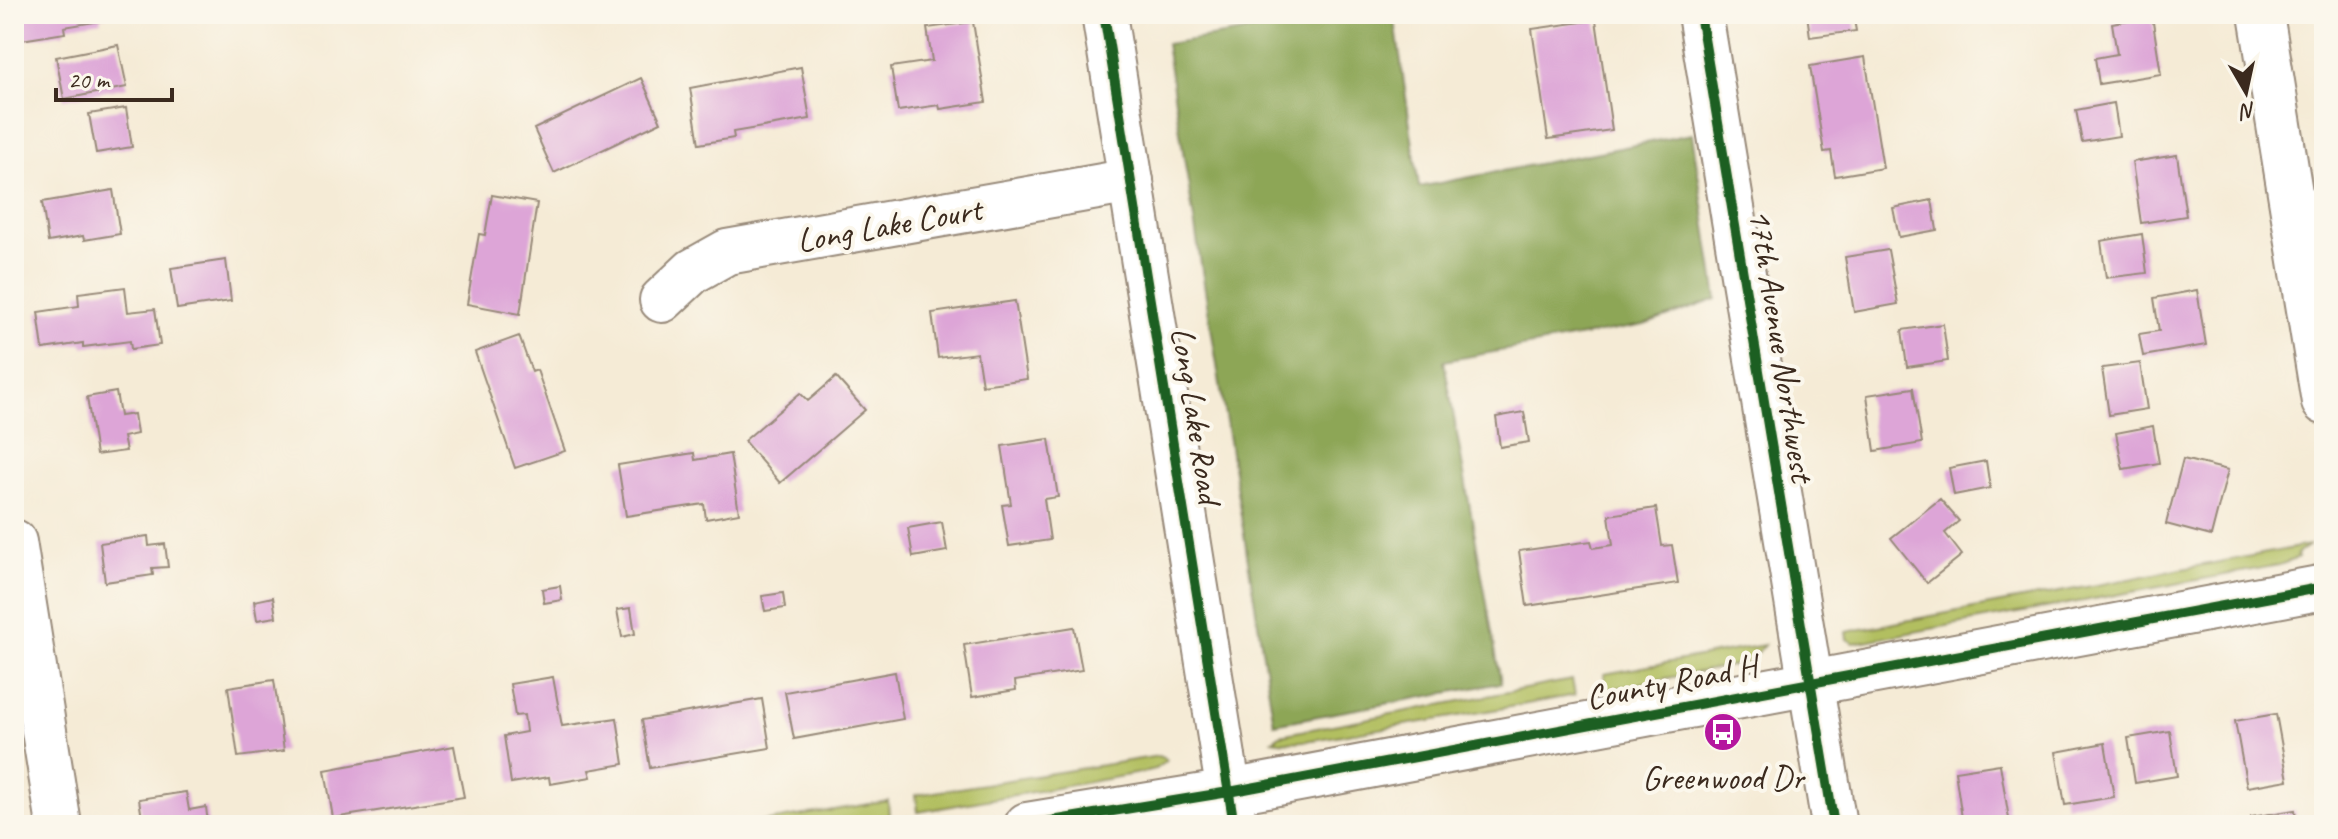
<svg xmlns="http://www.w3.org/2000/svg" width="2338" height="839" font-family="Caveat,sans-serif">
<rect width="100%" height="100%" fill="#fbf7ec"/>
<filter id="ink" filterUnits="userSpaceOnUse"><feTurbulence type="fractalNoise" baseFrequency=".0125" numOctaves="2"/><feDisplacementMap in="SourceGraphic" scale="16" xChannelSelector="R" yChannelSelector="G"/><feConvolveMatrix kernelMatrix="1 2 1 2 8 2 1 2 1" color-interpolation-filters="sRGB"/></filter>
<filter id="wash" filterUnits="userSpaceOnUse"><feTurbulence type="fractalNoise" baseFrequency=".006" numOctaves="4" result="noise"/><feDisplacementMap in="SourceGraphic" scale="32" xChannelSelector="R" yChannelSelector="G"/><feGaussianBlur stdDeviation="1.8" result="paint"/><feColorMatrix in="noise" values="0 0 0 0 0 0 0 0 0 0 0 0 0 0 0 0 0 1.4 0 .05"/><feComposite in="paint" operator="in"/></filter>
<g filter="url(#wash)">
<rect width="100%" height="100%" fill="#f5ebd6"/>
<path fill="#b2bf61" stroke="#767440" stroke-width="2" d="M2310 545 2297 554 2298 558 2279 565 1854 643 1847 639 1846 632Z
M1764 645 1750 662 1606 690 1604 674Z
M1572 680 1575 695C1501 709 1428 722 1353 733 1330 737 1296 745 1273 740L1280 735Z
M1159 756 1167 760 1155 769 1140 773 918 812 916 795Z
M888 801 889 816 835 825H744Z"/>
<path fill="#8da657" stroke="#64683a" stroke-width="2" d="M1356 14H1394L1419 187 1692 134 1717 299 1644 325 1444 361 1501 683 1274 724 1166 44Z"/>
<g id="blocks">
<path fill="#dda5d7" d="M14 14H107V16L100 17 101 21 64 27 65 33 15 41Z
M1807 14H1853L1856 31 1810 37Z
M2152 16 2161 74 2099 84 2095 58 2117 54 2112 23Z
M1596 20 1612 130 1548 139 1532 29Z
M973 22 986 102 940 109 939 105 898 111 891 67 932 61 927 28Z
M118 45 127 87 64 99 56 57Z
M1865 57 1883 168 1835 176 1831 151 1824 152 1810 66Z
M801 67 810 119 733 132 734 138 699 144 690 88Z
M641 78 661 122 554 173 534 129Z
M2114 103 2119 136 2082 142 2076 110Z
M126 108 132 147 96 153 89 114Z
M2177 155 2186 216 2141 223 2132 162Z
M113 190 120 234 84 240 83 236 48 242 42 202Z
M492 195 537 203 520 314 467 304 479 234 485 235Z
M1932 200 1937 230 1899 237 1893 208Z
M2142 234 2147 273 2106 278 2101 241Z
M1888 250 1898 304 1854 312 1845 257Z
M226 260 231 301 177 309 171 268Z
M125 287 128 312 155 309 160 345 131 349 130 341 83 347V343L43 349 38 312 79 306 78 293Z
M2197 290 2206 345 2143 356 2139 334 2159 331 2154 298Z
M1015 301 1027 379 982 385 977 353 938 358 932 313Z
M1943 324 1948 361 1907 367 1902 330Z
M519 336 532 372 537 370 565 451 515 468 475 352Z
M2140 363 2147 409 2109 415 2102 368Z
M836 377 865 410 780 483 744 441 800 393 808 401Z
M1913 388 1922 443 1875 451 1867 395Z
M116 392 120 416 134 414 137 434 123 437 126 451 96 455 87 397Z
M1524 412 1529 442 1500 447 1496 417Z
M2153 426 2159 463 2123 469 2116 433Z
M1049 439 1058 497 1044 499 1050 540 1009 546 1002 505 1011 504 1002 446Z
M694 453 695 460 730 454 739 513 706 519 704 504 626 516 618 465Z
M2183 459 2228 470 2211 536 2166 524Z
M1986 461 1990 488 1954 495 1949 468Z
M1940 499 1959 521 1945 533 1962 555 1927 583 1891 538Z
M1656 508 1662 546 1672 545 1678 583 1527 606 1519 551 1591 541 1593 548 1613 545 1609 515Z
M942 522 947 551 913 557 908 528Z
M148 536 149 546 165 544 168 567 152 568 153 575 105 582 100 543Z
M560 586 562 600 544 603 542 589Z
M783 593 785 608 765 611 762 596Z
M273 597 276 617 257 620 254 601Z
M631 608 635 634 622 637 617 610Z
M1074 627 1082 670 1015 681 1016 690 972 697 964 645Z
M895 672 903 719 794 739 785 692Z
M553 677 562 726 617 718 624 764 589 770 591 777 550 784 549 777 511 783 504 736 526 732 524 715 515 716 510 684Z
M274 680 284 751 238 757 228 687Z
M762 699 770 748 650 768 642 720Z
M2276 714 2288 780 2247 787 2235 721Z
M2170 731 2177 776 2135 783 2128 738Z
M2105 743 2114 797 2065 805 2056 752Z
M454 746 464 797 333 818 325 770Z
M2000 764 2010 825H1963L1955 771Z
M186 792 189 810 206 807 208 824 143 825 139 799Z
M2295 810 2297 825H2252L2251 817Z"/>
</g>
</g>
<g filter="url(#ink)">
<use href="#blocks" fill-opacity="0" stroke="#988a7a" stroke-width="2"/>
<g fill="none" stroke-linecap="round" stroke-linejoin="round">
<defs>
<path id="street" d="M1700 14 1834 825
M2261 14 2324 402
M662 300 693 271 727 252 1131 181
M14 542 59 825"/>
<path id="secondary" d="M1104 14 1234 825
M1027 825 1229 792 2324 587"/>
</defs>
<use href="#street" stroke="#988a7a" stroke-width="48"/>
<use href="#secondary" stroke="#988a7a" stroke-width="48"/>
<use href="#street" stroke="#fff" stroke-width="44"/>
<use href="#secondary" stroke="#fff" stroke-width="44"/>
<defs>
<path id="cycleway" d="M1104 14 1234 825
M1700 14 1834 825
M1027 825 1229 792 2324 587"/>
</defs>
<use href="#cycleway" stroke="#fbf7ec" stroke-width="15"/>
<use href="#cycleway" stroke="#1b5e20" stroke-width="10"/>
</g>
</g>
<defs>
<symbol id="bus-disc" viewBox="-11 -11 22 22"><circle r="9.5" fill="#b5179e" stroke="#fbf7ec"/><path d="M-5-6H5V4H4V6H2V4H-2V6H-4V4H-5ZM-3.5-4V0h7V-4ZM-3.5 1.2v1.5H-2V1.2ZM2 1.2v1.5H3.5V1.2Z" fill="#fff"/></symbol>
</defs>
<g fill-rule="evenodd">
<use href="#bus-disc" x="1701" y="710" width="44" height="44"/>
</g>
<g text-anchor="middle" stroke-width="8" stroke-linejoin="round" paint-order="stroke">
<g font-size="34" fill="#3b2a1e" stroke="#fbf7ec">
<text transform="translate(889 224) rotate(-10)" y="12">Long Lake Court</text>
<text transform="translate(1782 345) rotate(81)" y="12">17th Avenue Northwest</text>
<text transform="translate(1197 415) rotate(81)" y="12">Long Lake Road</text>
<text transform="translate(1671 681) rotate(-11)" y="12">County Road H</text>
</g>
<g font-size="34" fill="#3b2a1e" stroke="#fbf7ec">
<text x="1723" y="789">Greenwood Dr</text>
</g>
</g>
<rect width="2338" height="839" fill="none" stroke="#fbf7ec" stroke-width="48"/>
<g transform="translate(2246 92) rotate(171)" stroke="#fbf7ec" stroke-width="6" paint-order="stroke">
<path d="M0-6L14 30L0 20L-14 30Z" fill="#3b2a1e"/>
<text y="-12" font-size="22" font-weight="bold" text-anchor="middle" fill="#3b2a1e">N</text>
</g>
<path d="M56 88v12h116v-12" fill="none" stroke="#3b2a1e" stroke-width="4"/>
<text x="68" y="88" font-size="24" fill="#3b2a1e" stroke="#fbf7ec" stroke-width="6" paint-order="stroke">20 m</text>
</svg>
